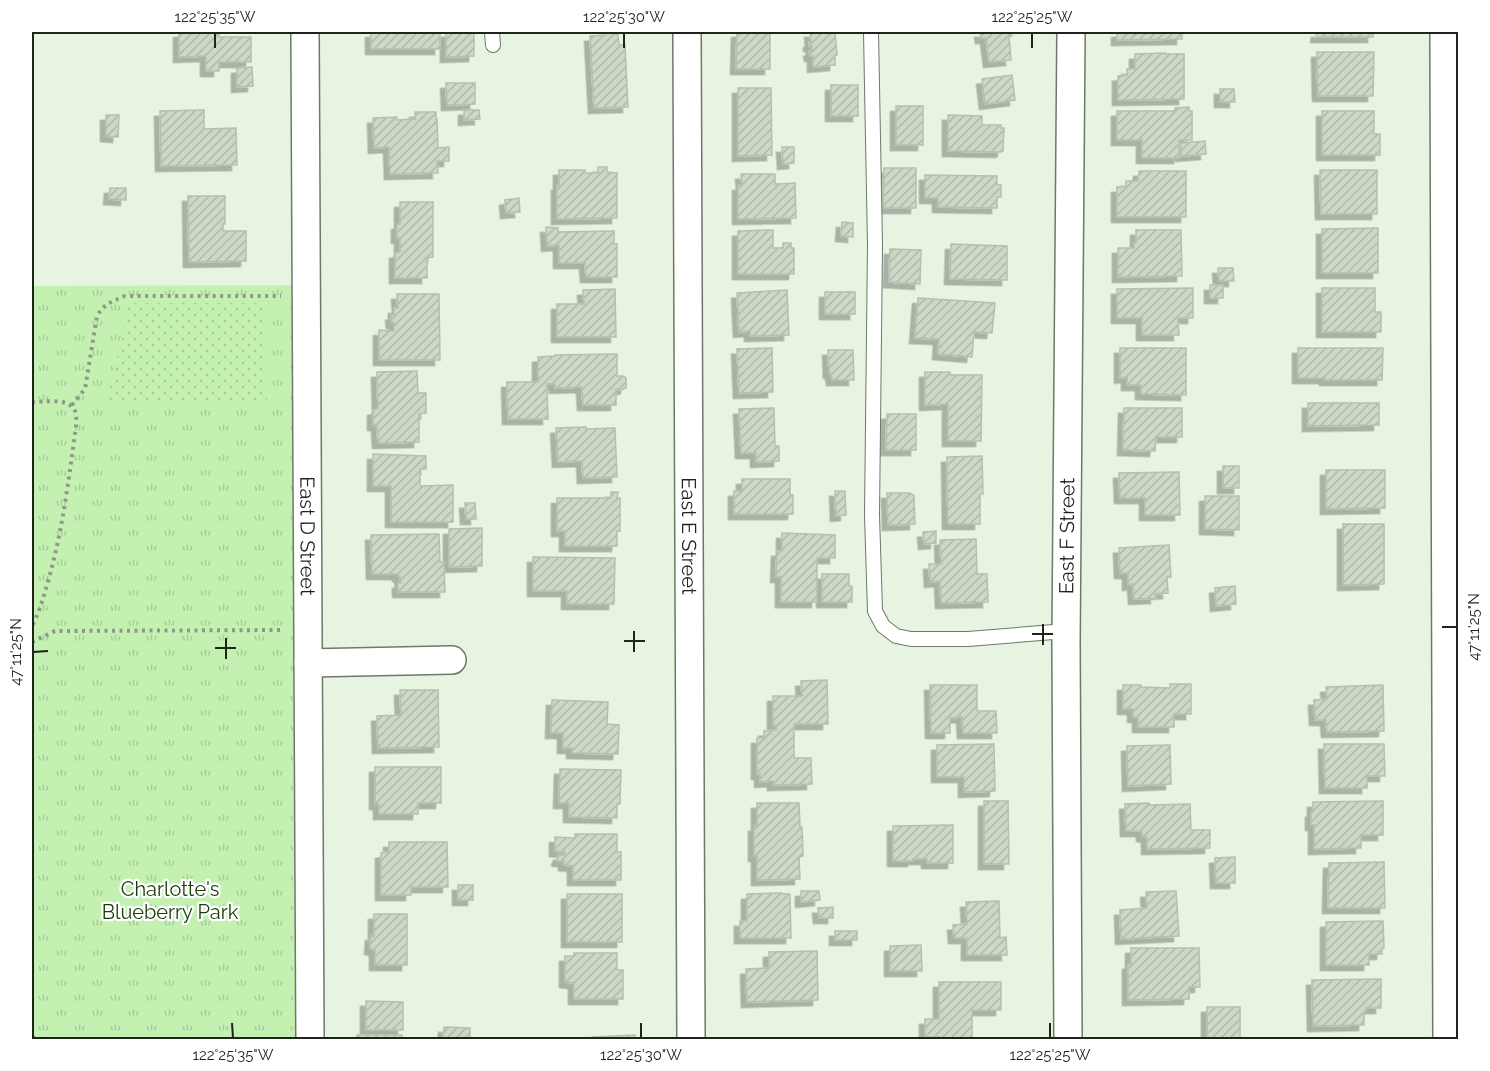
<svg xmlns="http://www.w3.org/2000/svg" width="1490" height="1071" font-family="Raleway,sans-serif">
<defs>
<pattern id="grass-tufts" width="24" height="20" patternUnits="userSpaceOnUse" patternTransform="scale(1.5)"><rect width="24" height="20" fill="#c4f1b2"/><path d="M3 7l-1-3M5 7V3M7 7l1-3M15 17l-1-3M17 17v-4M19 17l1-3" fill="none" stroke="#a8ce98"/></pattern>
<pattern id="garden-dots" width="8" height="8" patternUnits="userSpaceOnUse" patternTransform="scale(1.5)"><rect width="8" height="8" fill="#c4f1b2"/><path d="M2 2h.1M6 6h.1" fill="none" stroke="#a8ce98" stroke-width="1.8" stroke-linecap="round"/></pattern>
<pattern id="building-hatch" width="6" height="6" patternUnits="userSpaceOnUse" patternTransform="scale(1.5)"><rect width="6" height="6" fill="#cbd9c6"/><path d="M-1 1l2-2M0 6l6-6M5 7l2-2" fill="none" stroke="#aebaaa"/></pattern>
<filter id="shadow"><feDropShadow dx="-5.5" dy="5.5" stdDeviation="0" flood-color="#0004"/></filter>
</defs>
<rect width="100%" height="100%" fill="#e6f4e1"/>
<path fill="url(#grass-tufts)" d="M305 285 310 1039H32V286Z"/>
<path fill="url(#garden-dots)" d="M129 303H264L267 402 107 403Z"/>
<path fill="url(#building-hatch)" stroke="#b4c1af" stroke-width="1.5" filter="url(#shadow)" d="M179 32H219V37H251V62H219V71H206V56L179 57Z
M371 32H440V49H371Z
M446 32H474V56L446 57Z
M605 32H616V35H618L619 45H625L628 107 594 108 590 36 605 35Z
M737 32H770V69H736Z
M810 32H835L837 55H835V65L813 67V56H810L809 51 812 50V46H809V42H811Z
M980 32H1011L1012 36H1009L1011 60 989 62 986 38H981Z
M1117 32H1182V39L1117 40Z
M1317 32H1373V37H1316Z
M1317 52H1374L1373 96H1318Z
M1165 53V54H1184V99L1118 100V76L1127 75V69H1135V54Z
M252 67 253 86 237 87V68Z
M1012 75 1015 100 985 104 982 79Z
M446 83H475V104L447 105Z
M831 85H858V116H831Z
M738 88H771L772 155 738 156Z
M1220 89H1234L1235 102H1220Z
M896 106H923V145H896Z
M1189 107V111H1192V140H1179V158H1142V140H1117V111H1175V108Z
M204 110V129L236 128 237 165 161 166 160 111Z
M464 110H479L480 119 464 120Z
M1322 111H1374V134H1380V155H1322Z
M415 112H436V119H437L438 148 449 147V161H437L438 173 390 174 389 147 374 148 373 118 397 117V120L415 119Z
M106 115H119L118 137 106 136Z
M948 115 982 116V125H1001V128H1004L1003 151H1001V152L948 151Z
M1205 141 1206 154 1181 156V143Z
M782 147H794V163L783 164Z
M598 167H607V172L617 173V218L557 219V185H559V170H585V173H598Z
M884 168H916V208H883Z
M1320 170H1377V214H1321Z
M1139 171H1186V217H1117V187H1126V181H1138Z
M741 174H775V184L795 183 796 218 738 219V185H742Z
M925 175 997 176V185H1001V197H997V208L938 207V198H925Z
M110 188H126V200L109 199Z
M188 196H225V224H223V231H246V261L189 262Z
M519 198 520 212 506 213 505 200Z
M400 202H433V257L427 258V278H395V253L400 252V238H397V224H400Z
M842 222 853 223V237L841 236Z
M546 227 558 228V232L614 231V244H617V277H586L585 263H559V245L547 246Z
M1378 228V273H1322V229Z
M773 230V248H783V243H791V248H794V274H738V231Z
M1136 230H1181L1182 276 1118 277V248H1134V243H1136Z
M951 244 1007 246V280L950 279Z
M890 249 921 250 920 284 889 282Z
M1218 268H1233L1234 281H1219Z
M1210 285H1223V298H1210Z
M1193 288V318H1178L1179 335H1142V318H1117V289Z
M1322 288H1375V312H1381V332H1322Z
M615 289 616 337H557V304H584L583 290Z
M787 290 789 335 750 336V331L739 332 737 293Z
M825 292H855V314H825Z
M397 294H439L440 360H379V330L394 331V323H392L391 315H394V308H398Z
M918 298 995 303 992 333 974 332 972 357 938 354 939 339 915 338Z
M772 348 773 392 739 393 737 349Z
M1120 348H1186V395L1141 394V385H1127V377L1120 378Z
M1298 348H1383L1382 380H1325V378H1298Z
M828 350H853L854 380H832L831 373H829Z
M617 354V376H623L626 378V388L621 390 616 389V405H583L582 387 555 388V384H547L548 419H508L507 382H538V357L555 356V355Z
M417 371 418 393H426V413L419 414V442L378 443 377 425H373V410L378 409 377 372Z
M925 372H950V375H982L981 441H948V404L925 405Z
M1308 403H1379V425L1308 426Z
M774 408 775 446H779V461L756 462V453H741L739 409Z
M1124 408H1182V437H1156L1155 451 1123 450Z
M887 414H916V450H886Z
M586 427V429L615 428 617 477 583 478 582 461 558 462 556 428Z
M373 454 426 456V469H420V486L453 485V522H391V486H373Z
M982 456 983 494H980V524H948L947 457Z
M1223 466H1239V488H1223Z
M1326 470H1385V508L1326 509Z
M1179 472 1180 515H1145V498H1120L1119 473Z
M742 479H790V495H793V514H734V491H742Z
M835 491H845L846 515 836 516Z
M611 492H618L617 498H620V531H617V546H565V531H557V498H611Z
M887 493H910L914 496 915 524 888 525Z
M1205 496H1239V530L1205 529Z
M465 503H475L476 519H466Z
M1343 524H1384V584L1343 585Z
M482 528V566L449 567V529Z
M936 531V543L924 544 923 532Z
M782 533 835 535V558H817V602H781V577H776L777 551H782Z
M439 534 440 562H444L445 592H398V583H401L400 576H398V574H372L371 535Z
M976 539 977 574H987L988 602 941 603 940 581 930 582 929 564H941L940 540Z
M1169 545 1171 577H1167L1168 593 1155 594 1156 598 1134 599 1133 584 1128 585V573H1120L1119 548Z
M533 557 615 558 614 604H567V591H533Z
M822 574H849V586H852V602H822Z
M1235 586 1236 604 1216 606 1215 588Z
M827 680 828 724H794V758H811L812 784 773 785V781L760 782V774H757V738H764V731L776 730V725H773V696H802L801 681Z
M1170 684H1191V714H1174V727H1138V717H1133V709H1123V685H1141V687L1170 688Z
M930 685H977V711H996L997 733H963L962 717 950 718V733H931Z
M1383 685 1384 731 1327 732 1326 720H1315L1314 700 1327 699 1326 687Z
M400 690H438L439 747 378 748 377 716 401 715Z
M552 700 608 702 607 724 619 725 618 754 572 753V748H563V733H551Z
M994 744 995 791 964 792V777H937V745Z
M1324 744H1384L1385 776H1367V788H1325Z
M1170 745 1171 784 1128 786 1127 746Z
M375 767H441V803H418V814H379V804H375Z
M560 769 621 770 620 804H617V818L569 817V803H559Z
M984 801H1008L1009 864H984Z
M1383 801V835H1361V848L1314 849V825H1311V812H1313V802Z
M757 803H799L800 827H802L803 856 799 857 800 879 757 880V856H754V826H757Z
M1149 803V805L1190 804 1191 830H1210V848L1147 849V837L1142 836V831H1126L1125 804Z
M953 825V863H927V859H913V861H893V826Z
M575 834H617V852H621V880H573V866L564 865V861H558L557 860 559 855H565V852L555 851V837L575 838Z
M389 842H447L448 887H411V895H381V853L389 852Z
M1235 857V883H1216L1215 858Z
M1384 862 1385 908H1328L1329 863Z
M458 885H473V900H458Z
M801 891H819L820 900 801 902Z
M1176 891 1179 936 1121 939 1120 910 1147 908 1146 892Z
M782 893V894H790L791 938H740V921H747V894Z
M567 894H622V942H567Z
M999 901 1000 938 1006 937 1007 955H967V938H954L953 925 967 924 966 902Z
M833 907V918H819L818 908Z
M374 914H407V965H375V950L370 949 371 935 374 936Z
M1383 921 1384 948H1382V954H1369V965H1326V922Z
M835 931H857V940H835Z
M921 945 922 971H890V946Z
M1131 948H1199L1200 987H1189V999L1128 1000V964H1131Z
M817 951 818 1000 747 1002 746 969 769 968V952Z
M574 953H617V970H623V999H574V983L565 982V956H574Z
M1381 979V1008H1366V1011L1364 1012V1025L1313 1026 1312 980Z
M939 982H1001V1010H972V1039H940L939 1037H925V1019H939Z
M366 1001 403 1002V1030H366Z
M1207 1007H1240V1040H1207Z
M444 1027 470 1028V1040H443Z
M357 1035H402V1040H357Z
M635 1035V1040H592V1037Z
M782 1038V1040H728V1039Z"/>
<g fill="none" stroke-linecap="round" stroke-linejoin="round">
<defs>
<path id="lane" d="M492 32 493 45
M871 32 875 245 872 515 875 611 883 626 896 636 911 639H968L1066 631"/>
<g id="street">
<path id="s1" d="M305 32 310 1040"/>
<path id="s2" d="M687 32 691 1040"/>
<path d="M1444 32 1447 1040"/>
<path d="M308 663 452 660"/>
<path id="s3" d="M1068 1040 1066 641 1071 32"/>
</g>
</defs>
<use href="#lane" stroke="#6d7968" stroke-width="16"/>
<use href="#street" stroke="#6d7968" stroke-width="30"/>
<path stroke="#8e988a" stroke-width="4" stroke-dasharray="3 4.5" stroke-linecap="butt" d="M32 402C43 402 69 397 75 411 77 415 76 421 76 426 69 477 63 528 49 578 44 595 40 611 32 626
M72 405 85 389 97 316C105 303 111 302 125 296H281
M32 642 55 631 283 630
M32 1037 45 1040"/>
<use href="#lane" stroke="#fff" stroke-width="14"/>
<use href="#street" stroke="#fff" stroke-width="27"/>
</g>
<path fill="none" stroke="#1e231c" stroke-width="2" d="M215 33V48M624 33V48M1032 33V48M1043 624V645M1442 627H1457M634 631V652M1032 634H1053M226 638V659M624 641H645M215 648H236M33 652 48 651M232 1023 233 1038M641 1023V1038M1050 1023V1038"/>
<g text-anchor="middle" stroke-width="4.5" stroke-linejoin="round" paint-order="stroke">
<g font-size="20" fill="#1e231c" stroke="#fff">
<text dy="7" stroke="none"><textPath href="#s3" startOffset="504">East F Street</textPath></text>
<text dy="7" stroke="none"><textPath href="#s1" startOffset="504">East D Street</textPath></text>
<text dy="7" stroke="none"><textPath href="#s2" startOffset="504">East E Street</textPath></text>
</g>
<g font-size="20" fill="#1b3a0a" stroke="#fff">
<text x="170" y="896">Charlotte's<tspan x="170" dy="23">Blueberry Park</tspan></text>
</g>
</g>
<rect width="1490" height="1071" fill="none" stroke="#ffffff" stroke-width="66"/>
<rect x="33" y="33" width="1424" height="1005" fill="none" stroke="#1e231c" stroke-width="2"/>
<g font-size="15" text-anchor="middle" fill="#1e231c">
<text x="215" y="22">122°25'35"W</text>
<text x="624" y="22">122°25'30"W</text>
<text x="1032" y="22">122°25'25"W</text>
<text transform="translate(1474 627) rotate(-90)" y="5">47°11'25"N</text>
<text transform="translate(16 652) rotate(-90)" y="5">47°11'25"N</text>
<text x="233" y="1060">122°25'35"W</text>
<text x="641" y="1060">122°25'30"W</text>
<text x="1050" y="1060">122°25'25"W</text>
</g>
</svg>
